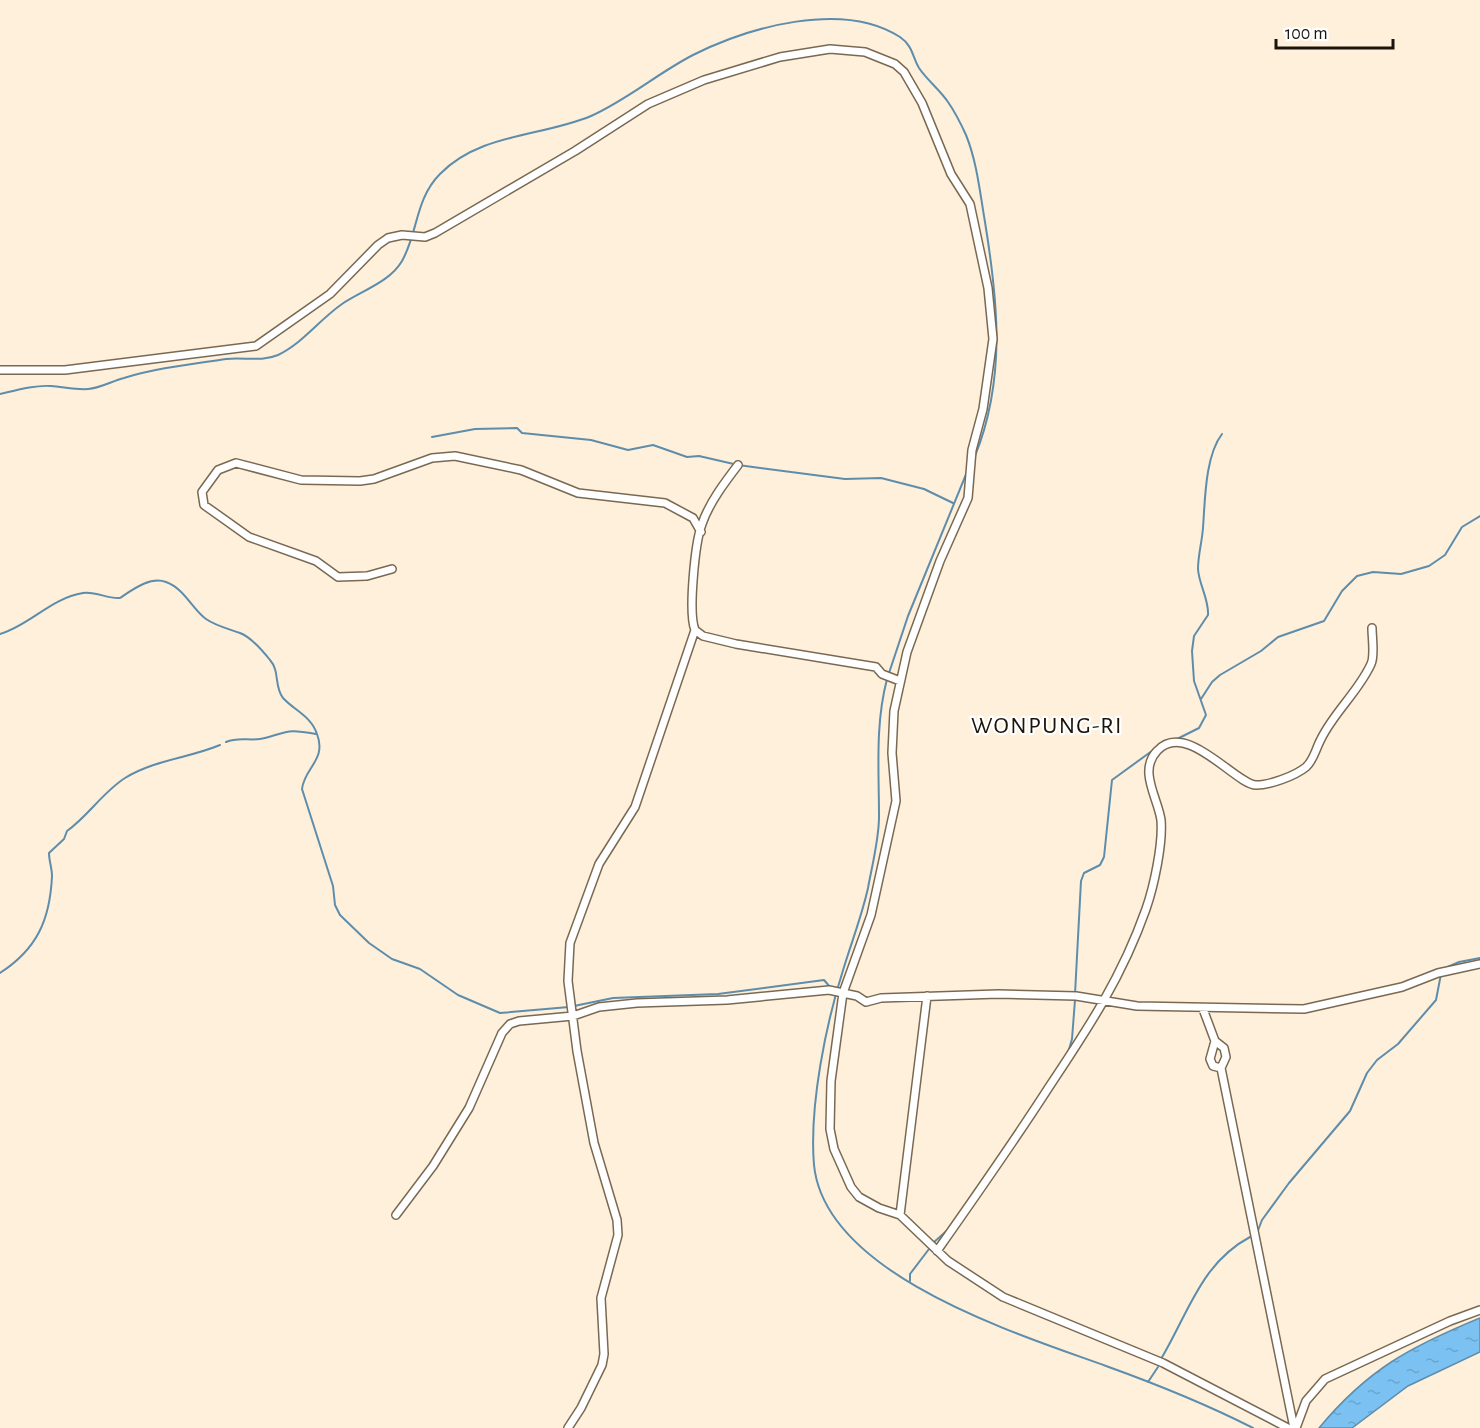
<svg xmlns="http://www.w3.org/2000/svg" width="1480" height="1428" font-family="'Alegreya Sans',sans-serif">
<defs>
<pattern id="water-ripples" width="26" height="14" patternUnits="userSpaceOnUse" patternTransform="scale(1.5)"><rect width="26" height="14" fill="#7bc1f1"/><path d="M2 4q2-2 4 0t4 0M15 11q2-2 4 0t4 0" fill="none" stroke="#6aa5cd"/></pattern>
</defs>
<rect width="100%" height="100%" fill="#fef0db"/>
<path fill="url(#water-ripples)" stroke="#5e8dac" stroke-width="1.5" d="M1480 1318V1352L1408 1386 1352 1428H1319C1368 1369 1410 1347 1480 1318Z"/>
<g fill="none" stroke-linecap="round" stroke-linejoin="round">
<path stroke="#5e8dac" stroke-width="2" d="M0 394C17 390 34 385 51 386 64 387 76 390 88 389 101 388 112 381 124 378 156 368 193 364 226 359 243 357 262 362 278 355 303 343 319 320 342 304 361 291 390 282 402 261 418 233 415 199 440 174 480 133 541 137 591 116 627 100 658 73 693 55 749 27 843 0 900 37 913 46 912 56 919 68 927 80 940 90 948 102 955 112 961 124 966 135 977 162 980 193 985 222 998 302 1006 379 975 456
M432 437 475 429 517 428 522 433 591 440 628 450 653 445 687 457 699 456 738 465 845 479 881 478 924 489 953 503
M0 634C30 625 51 598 83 593 96 591 107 599 120 598 132 590 150 576 166 582 185 589 192 609 206 619 216 626 229 629 240 633 251 637 262 650 270 660 280 671 274 687 283 698 295 711 311 716 317 734 327 760 304 768 302 789L333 886 335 905 340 915 369 943 392 959 420 969 458 995 500 1013 569 1007
M889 673 908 616 967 472
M887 679C875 725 879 770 879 817 879 839 872 866 868 888 862 915 852 941 844 967 826 1023 809 1106 814 1165 825 1275 1018 1334 1106 1366 1156 1384 1206 1404 1253 1428
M1201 699 1212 682 1220 675 1261 651 1278 637 1324 621 1342 591 1357 576 1373 572 1401 574 1429 566 1445 555 1462 527 1480 516
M1175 740 1199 728 1206 715 1194 681 1192 651 1194 636 1208 615C1209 599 1199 585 1198 569 1198 555 1202 542 1203 528 1205 501 1205 456 1222 434
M226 742C240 736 251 742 265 738 290 731 288 729 316 734
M1443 969 1459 962 1480 958
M0 973C37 949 50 920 52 876 52 868 49 861 49 853L64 839 67 831C88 816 103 792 125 778 154 760 189 758 220 745
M1075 994 1081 881 1084 873 1100 865 1104 857 1112 780 1156 748
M574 1006 613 998 718 994 824 980 830 987
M1068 1053 1072 1039 1075 1000
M1257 1233 1262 1220 1289 1183 1350 1111 1367 1073 1377 1060 1398 1044 1436 1000 1441 974
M933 1243 951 1227
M910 1281V1274L929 1249
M1161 1359C1188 1314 1201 1263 1250 1237
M1148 1382 1158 1367"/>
<defs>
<path id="street" d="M0 370H65L256 346 330 294 378 245 388 238 402 235 425 237 435 233 575 151 648 104 704 80 780 57 830 49 865 52 895 64 904 72 922 103 951 174 970 204 988 288 993 339 983 409 972 450 968 498 940 561 907 652 894 711 892 753 896 801 871 915 843 993 831 1081 830 1129 834 1149 851 1187 859 1197 879 1208 900 1215 948 1261 1003 1297 1163 1363 1288 1428
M738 465C725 482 709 503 702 524 695 542 688 613 695 630L703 636 736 644 876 667 882 674 900 681
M392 569 367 576 338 577 316 561 249 537 204 505 202 492 218 470 236 463 301 480 360 481 374 479 432 458 455 456 521 470 578 493 665 503 693 518 701 532
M1203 1009 1215 1041
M1221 1068 1213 1066 1210 1059 1215 1041 1224 1048 1226 1057 1221 1068 1294 1428
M396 1215 433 1166 469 1108 502 1033 510 1024 519 1021 573 1016 599 1007 637 1003 727 1000 829 990 857 996 866 1002 881 998 998 994 1076 996 1137 1006 1304 1009 1402 987 1438 973 1480 964
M900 1215 927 996
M937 1251C975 1197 1013 1143 1049 1087 1089 1027 1122 977 1146 909 1154 886 1163 844 1161 820 1158 798 1138 771 1157 751 1186 719 1236 785 1256 785 1270 785 1295 776 1306 767 1314 760 1316 748 1321 739 1334 712 1359 691 1371 664 1375 656 1372 638 1372 628
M568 1428 581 1408 602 1365 604 1354 601 1298 618 1235 617 1220 594 1143 577 1051 568 981 570 943 599 864 635 807 695 630
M1296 1428 1306 1401 1325 1379 1450 1321 1480 1310"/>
</defs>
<use href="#street" stroke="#796953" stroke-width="10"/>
<use href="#street" stroke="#fff" stroke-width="7"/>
</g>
<g text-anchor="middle" stroke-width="4.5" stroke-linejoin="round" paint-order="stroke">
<g font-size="24" letter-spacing="1.5" fill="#1a140b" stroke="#fff">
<text x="1047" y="733">WONPUNG-RI</text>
</g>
</g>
<path d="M1276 39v9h117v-9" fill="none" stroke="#1a140b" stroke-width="3"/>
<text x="1285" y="39" font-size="18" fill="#1a140b" stroke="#ffffff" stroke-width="4.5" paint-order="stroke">100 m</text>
</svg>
